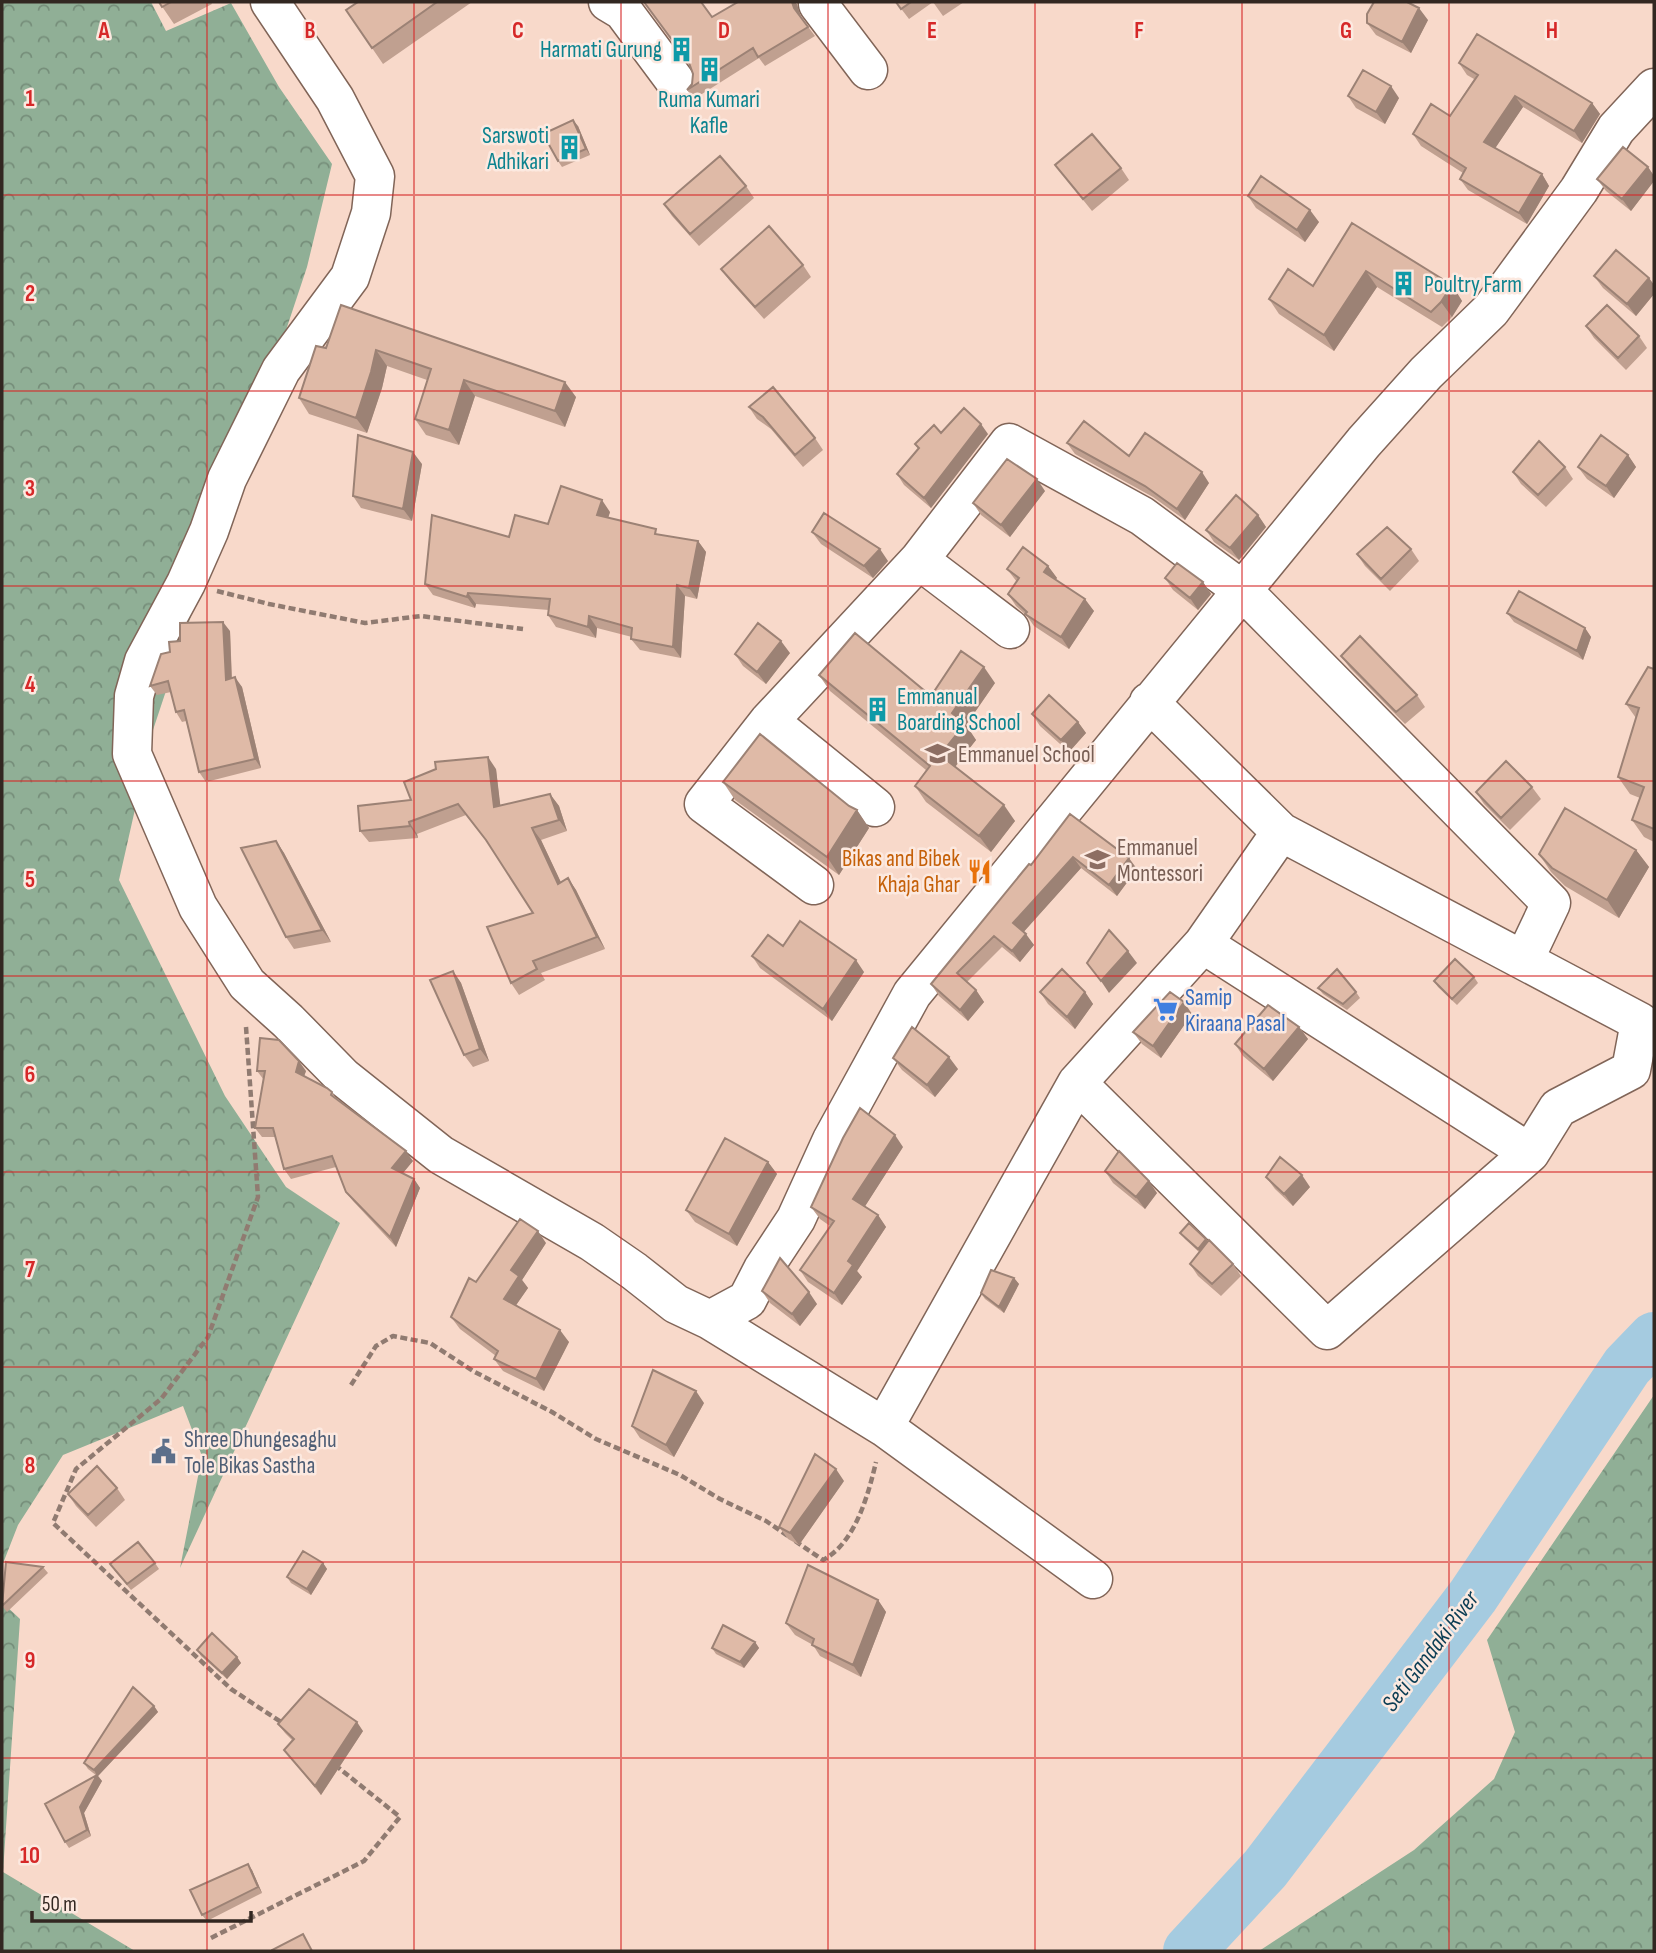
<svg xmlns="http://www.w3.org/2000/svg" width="1656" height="1953" font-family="'Sofia Sans Condensed',sans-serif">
<defs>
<pattern id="forest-crowns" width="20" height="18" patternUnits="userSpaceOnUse" patternTransform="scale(1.75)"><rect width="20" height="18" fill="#90af96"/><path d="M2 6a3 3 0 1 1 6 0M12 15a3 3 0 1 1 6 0" fill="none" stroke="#768e7a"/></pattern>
</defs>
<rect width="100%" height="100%" fill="#f8d9ca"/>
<path fill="url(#forest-crowns)" d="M2 2H151L166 31 231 3 279 87 332 164 307 267 153 730 119 880 225 1096 286 1187 340 1223 180 1568 202 1456 183 1406 63 1455 18 1525 2 1566Z
M1654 1395 1653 1951H1259L1414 1850 1494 1779 1515 1732 1487 1640Z
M2 1602 20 1619 3 1872 135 1951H2Z"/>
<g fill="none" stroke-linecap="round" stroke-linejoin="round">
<path stroke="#a5cbe0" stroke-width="52" d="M1189 1951 1265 1869 1473 1596 1627 1366 1654 1338"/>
<defs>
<path id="minor" d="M270 2 335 99 375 176 371 213 350 277 281 370 227 479 209 531 186 583 144 661 134 696 132 754 198 907 247 984 288 1021 343 1077 441 1155 592 1242 634 1271 676 1304 710 1320 747 1300 763 1269 796 1219 832 1140 912 994 1364 442 1426 373 1491 310 1579 190 1616 129 1654 88
M608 2 623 11 678 85
M818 4 868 70
M919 560 1010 629
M769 721 875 807
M814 885 704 804 769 721 919 560 1009 443 1142 516 1242 590 1551 903 1524 960
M1203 944 1281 832
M1077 1083 1203 944 1530 1153
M710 1320 884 1427 1093 1579
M884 1427 1077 1083 1327 1330 1530 1153 1558 1108 1631 1070 1640 1022 1281 832 1149 702"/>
</defs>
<use href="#minor" stroke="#816558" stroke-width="41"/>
<path stroke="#907b71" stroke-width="4.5" stroke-dasharray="7 3.5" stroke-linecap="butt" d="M217 591 269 604 365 623 421 616 523 629
M246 1027 258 1197 208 1337 161 1399 76 1469 53 1523 231 1689 284 1724
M351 1385 376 1346 393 1336 430 1343 473 1371 552 1412 596 1439 680 1475 720 1499 766 1521 788 1536
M795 1541 823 1560C855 1543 868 1496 876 1462
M211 1938 364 1861 400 1817 335 1765"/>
<use href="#minor" stroke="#fff" stroke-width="38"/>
</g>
<path fill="#c0a090" d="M159 2H211L212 4 174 24Z
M358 2H472L383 64 346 10Z
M738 2H795L800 16 815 36 765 66 759 58 694 99 687 90 692 84 712 17Z
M896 2H964L943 16 933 2 909 19Z
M1428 20 1411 53 1376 35 1367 23Z
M1459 63 1592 103 1600 114 1582 143 1523 107 1495 148 1542 174 1549 186 1527 224 1468 190 1460 179 1463 173 1421 146 1413 134 1450 116 1474 79 1467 75Z
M1348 96 1399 98 1385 124 1356 108Z
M578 126 590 155 562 167 558 161Z
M1055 165 1121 168 1129 180 1092 211Z
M1648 167 1654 176V181L1631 211 1606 191 1597 179Z
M746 186 754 198 699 246 672 216 664 204Z
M1248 196 1319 222 1305 242 1256 208Z
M1352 223 1452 285 1462 301 1452 317 1442 327 1377 287 1334 351 1279 314 1269 299 1313 286Z
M803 265 811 277 764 319 730 281 721 269Z
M1594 276 1649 278 1654 285V294L1636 316 1603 288Z
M341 305 576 397 565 427 475 396 459 445 426 435 415 419 427 380 387 366 382 388 367 433 309 414 299 398 326 348Z
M1586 326 1639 336 1647 348 1626 370 1594 338Z
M749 407 815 438 823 450 803 467 771 429 757 419Z
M941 433 988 434 931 508 904 485 897 474 918 449 915 444Z
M1067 443 1129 456 1209 483 1185 520 1153 497 1075 454Z
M1628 455 1636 467 1614 498 1587 479 1578 467Z
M422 464 412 521 361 508 353 496Z
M1565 467 1573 479 1546 507 1521 484 1513 472Z
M1045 491 1010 537 981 515 973 503Z
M610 512 608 518 660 535 698 541 706 552 697 599 685 596 681 658 640 650 631 639 632 637 597 628 596 638 556 627 548 615 549 610 476 604 475 608 433 595 425 584 548 524Z
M1258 515 1266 527 1239 560 1214 542 1206 530Z
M812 532 888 561 873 578 821 544Z
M1411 549 1419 561 1390 591 1365 566 1357 554Z
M1048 566 1057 578 1055 580 1094 611 1069 649 1034 626 1027 616 1016 606 1008 594 1017 582 1007 569Z
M1165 578 1203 582 1211 594 1198 610 1173 590Z
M1507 613 1585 628 1591 637 1583 660 1514 622Z
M230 631 232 678 242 687 261 768 206 782 199 772 186 721 182 722 176 712 171 692 157 695 150 686 170 652 180 641Z
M790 653 766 684 743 666 735 654Z
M1341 656 1417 695 1425 707 1405 724 1350 668Z
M1654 669V842L1644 837 1632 820 1640 798 1630 794 1618 777 1636 718 1626 704Z
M819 675 931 696 995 683 966 725 976 740 955 766 1015 821 991 852 926 802 915 786 926 770 830 691Z
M1032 714 1078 722 1086 733 1069 752 1040 726Z
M496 769 500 806 550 794 559 806 567 831 541 840 561 883 568 878 576 890 605 949 541 973 545 980 519 995 511 983 533 913 491 847 466 815 417 834 418 838 369 842 360 831Z
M723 782 857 810 869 828 839 875 735 800Z
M1532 787 1541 799 1510 830 1484 804 1476 792Z
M1070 814 1137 869 1117 896 1081 868 1023 932 1034 945 1020 962 1002 947 967 982 976 990 984 1002 968 1021 939 996 931 984 1031 865Z
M276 841 284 853 331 942 294 949 286 937Z
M1636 850 1649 867 1619 918 1565 886 1551 872 1539 854Z
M783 946 864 972 832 1021 760 968 752 956Z
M453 971 461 983 489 1061 473 1067 464 1055Z
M1474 977 1478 983 1457 1005 1438 987 1434 981Z
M1318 988 1356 992 1360 998 1347 1010 1323 994Z
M1040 992H1085L1093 1004 1075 1029 1048 1004Z
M1192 1014 1161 1058 1142 1044 1133 1032Z
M1299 1027 1308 1039 1273 1081 1243 1056 1235 1044Z
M893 1058 958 1069 935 1097 902 1070Z
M257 1071H306L304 1076 332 1092 337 1100 413 1161 402 1173 414 1179 420 1188 396 1247 353 1201 346 1192 336 1167 291 1179 284 1169 275 1137H262L255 1128 264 1080Z
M903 1147 865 1206 878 1215 886 1227 857 1271 862 1277 842 1305 808 1282 800 1270 830 1226 820 1219 811 1207Z
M768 1162 777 1174 737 1246 695 1222 686 1210Z
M1105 1171 1157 1193 1145 1209 1113 1183Z
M1266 1177 1310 1187 1293 1206 1275 1189Z
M1180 1233 1206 1239 1233 1264 1241 1276 1221 1296 1198 1276 1190 1264 1199 1252 1185 1239Z
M546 1243 522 1280 528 1288 516 1305 569 1342 544 1391 503 1371 494 1359 496 1356 460 1329 451 1317 476 1282Z
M1014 1278 1019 1284 1004 1313 985 1299 981 1293Z
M762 1291 817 1304 800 1326 770 1303Z
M704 1403 674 1457 640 1438 632 1426Z
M844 1481 799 1545 788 1539 779 1527Z
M117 1488 125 1500 96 1527 76 1506 68 1494Z
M155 1563 159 1569 131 1590 114 1570Z
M323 1563 327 1569 311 1595 291 1583 287 1577Z
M43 1567 48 1573 7 1612 2 1606Z
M878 1600 886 1612 861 1677 820 1656 813 1645 795 1635 786 1623Z
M755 1642 759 1648 744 1668 716 1654 712 1648Z
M197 1650 237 1657 241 1663 227 1679 201 1656Z
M154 1706 158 1712 98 1776 102 1781 84 1813 91 1836 69 1848 65 1842 97 1776 88 1769 84 1763Z
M278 1724 363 1731 321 1795 284 1750 292 1740 285 1733Z
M252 1870 262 1893 207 1921 202 1915Z"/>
<path fill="#9c8275" d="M792 2H795L797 4 801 17 794 8Z
M1419 8 1428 20 1411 53 1402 42Z
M1391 86 1399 98 1385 124 1376 112Z
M1515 96 1523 107 1492 153 1484 142Z
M1592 103 1600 114 1582 143 1574 131Z
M573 120 578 126 590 155 586 149Z
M1648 167 1654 176V181L1631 211 1622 199Z
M1542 174 1549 186 1527 224 1519 213Z
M1310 210 1319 222 1305 242 1297 230Z
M1366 271 1377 287 1334 351 1324 335Z
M1649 278 1654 285V294L1636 316 1627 304Z
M1452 285 1462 301 1452 317 1441 302Z
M376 350 387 366 382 388 367 433 356 418Z
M464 380 475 396 459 445 449 430Z
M565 382 576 397 565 427 555 411Z
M981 424 988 434 931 508 924 498Z
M413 452 422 464 412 521 403 509Z
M1628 455 1636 467 1614 498 1606 486Z
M1202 472 1209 483 1185 520 1177 509Z
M1037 479 1045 491 1010 537 1001 525Z
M602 500 610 512 605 527 597 515Z
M1258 515 1266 527 1239 560 1230 548Z
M698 541 706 552 697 599 689 588Z
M880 549 888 561 873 578 864 566Z
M1048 566 1057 578 1052 584 1044 572Z
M1203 582 1211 594 1198 610 1190 598Z
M677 585 685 596 681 658 673 647Z
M468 593 476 604 475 608 467 597Z
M1085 599 1094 611 1069 649 1061 637Z
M589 616 597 628 596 638 588 627Z
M223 622 230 631 232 689 226 680Z
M1585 628 1591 637 1583 660 1577 651Z
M781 641 790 653 766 684 757 672Z
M984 667 995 683 966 725 976 740 952 771 940 755 952 713Z
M235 677 242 687 261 768 255 759Z
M1078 722 1086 733 1069 752 1061 740Z
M488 757 496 769 502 819 494 807Z
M550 794 559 806 567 831 559 820Z
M1004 805 1015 821 991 852 979 836Z
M857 810 869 828 839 875 827 857Z
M409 822 417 834 418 838 410 826Z
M532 828 541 840 567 895 558 884Z
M276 841 284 853 331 942 322 930Z
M1636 850 1649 867 1619 918 1607 900Z
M1073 857 1081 868 1021 935 1013 923Z
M1129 858 1137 869 1117 896 1109 885Z
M568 878 576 890 605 949 597 937Z
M1026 934 1034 945 1020 962 1012 951Z
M1128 951 1137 963 1109 993 1101 981Z
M856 960 864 972 832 1021 823 1009Z
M453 971 461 983 489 1061 480 1049Z
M976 990 984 1002 968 1021 960 1010Z
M1085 992 1093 1004 1075 1029 1067 1017Z
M1184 1002 1192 1014 1161 1058 1153 1046Z
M1299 1027 1308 1039 1273 1081 1264 1069Z
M949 1057 958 1069 935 1097 927 1085Z
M299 1061 306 1071 302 1082 296 1072Z
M895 1135 903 1147 862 1211 853 1199Z
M406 1151 413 1161 399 1178 392 1168Z
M768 1162 777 1174 737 1246 729 1234Z
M1302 1175 1310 1187 1293 1206 1284 1194Z
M414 1179 420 1188 396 1247 390 1237Z
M1149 1181 1157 1193 1145 1209 1136 1197Z
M878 1215 886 1227 857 1271 862 1277 842 1305 834 1293 848 1261Z
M538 1231 546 1243 522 1280 528 1288 512 1311 504 1299 511 1270Z
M1206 1239 1210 1245 1203 1255 1198 1249Z
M1014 1278 1019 1284 1004 1313 999 1307Z
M809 1292 817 1304 800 1326 792 1314Z
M560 1330 569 1342 544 1391 536 1379Z
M696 1391 704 1403 674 1457 666 1445Z
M836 1469 844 1481 799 1545 790 1533Z
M323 1563 327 1569 311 1595 307 1589Z
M878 1600 886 1612 861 1677 853 1665Z
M755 1642 759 1648 744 1668 740 1662Z
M237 1657 241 1663 227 1679 222 1673Z
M154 1706 158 1712 98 1776 102 1781 84 1813 91 1836 87 1830 80 1807 97 1776 94 1770Z
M357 1722 363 1731 321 1795 315 1786Z
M248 1864 252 1870 262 1893 258 1887Z"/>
<path fill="#dfbaa7" stroke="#9c8275" stroke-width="2" d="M159 2H171L162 7Z
M358 2H437L372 48 346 10Z
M644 2H701L712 17 738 2H792L794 8 808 27 758 57 753 48 687 90 692 84 693 74 689 63Z
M896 2H911L901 9Z
M1374 2H1407L1419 8 1402 42 1367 23V14Z
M1477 34 1592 103 1574 131 1515 96 1484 142 1542 174 1519 213 1460 179 1466 168 1413 134 1431 104 1450 116 1478 75 1459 63Z
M1363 70 1391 86 1376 112 1348 96Z
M573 120 586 149 558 161 543 134Z
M1092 134 1121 168 1083 199 1055 165Z
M1623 147 1648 167 1622 199 1597 179Z
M720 156 746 186 690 234 664 204Z
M1261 176 1310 210 1297 230 1248 196Z
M1352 223 1452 285 1441 302 1431 312 1366 271 1324 335 1269 299 1288 269 1313 286Z
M769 226 803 265 755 307 721 269Z
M1616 250 1649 278 1627 304 1594 276Z
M341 305 565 382 555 411 464 380 449 430 415 419 431 369 376 350 371 372 356 418 299 398 316 346 326 348Z
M1607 305 1639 336 1618 358 1586 326Z
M773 387 815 438 795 455 763 417 749 407Z
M964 408 981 424 924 498 897 474 919 448 915 444 934 425 941 433Z
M1084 421 1129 456 1145 433 1202 472 1177 509 1145 486 1067 443Z
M358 435 413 452 403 509 353 496Z
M1601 435 1628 455 1606 486 1578 467Z
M1539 441 1565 467 1538 495 1513 472Z
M1007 459 1037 479 1001 525 973 503Z
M561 486 602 500 597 515 656 529 655 534 698 541 689 588 677 585 673 647 631 639 632 628 589 616 588 627 548 615 550 599 468 593 467 597 425 584 432 515 509 537 515 515 548 524Z
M1236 495 1258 515 1230 548 1206 530Z
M824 513 880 549 864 566 812 532Z
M1387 527 1411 549 1381 579 1357 554Z
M1023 547 1048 566 1044 572 1085 599 1061 637 1025 614 1027 612 1008 594 1019 578 1007 569Z
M1177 563 1203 582 1190 598 1165 578Z
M1519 591 1585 628 1577 651 1507 613Z
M223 622 226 680 235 677 255 759 199 772 184 710 176 712 168 681 150 686 161 654 170 652 169 642 180 641V623Z
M758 623 781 641 757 672 735 654Z
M855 633 931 696 961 651 984 667 952 713 965 724 940 755 1004 805 979 836 915 786 930 766 819 675Z
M1360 636 1417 695 1396 712 1341 656Z
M1648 667 1654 669V829L1632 820 1644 787 1618 777 1639 708 1626 704Z
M1049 695 1078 722 1061 740 1032 714Z
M760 734 849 806 857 810 827 857 723 782Z
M488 757 494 807 550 794 559 820 532 828 558 884 568 878 597 937 533 961 537 969 511 983 487 927 533 913 486 840 458 804 409 822 410 826 360 831 358 806 411 800 404 782 436 769 435 762Z
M1506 761 1532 787 1501 818 1476 792Z
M1565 808 1636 850 1607 900 1552 868 1539 854Z
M1070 814 1129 858 1109 885 1073 857 1013 923 1026 934 1012 951 994 936 957 973 976 990 960 1010 931 984 1029 864 1031 865Z
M276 841 322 930 286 937 241 848Z
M800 921 856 960 823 1009 752 956 768 935 783 946Z
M1109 930 1128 951 1101 981 1087 963Z
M1455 959 1474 977 1452 999 1434 981Z
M1062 969 1085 992 1067 1017 1040 992Z
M1337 969 1356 992 1343 1004 1318 988Z
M453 971 480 1049 464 1055 430 980Z
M1170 992 1184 1002 1153 1046 1133 1032Z
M1268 1005 1299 1027 1264 1069 1235 1044Z
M912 1027 949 1057 927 1085 893 1058Z
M260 1038 279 1040 299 1061 296 1072 327 1088 332 1092 331 1095 406 1151 392 1168 414 1179 390 1237 346 1192 332 1156 284 1169 273 1128H255L265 1071H257Z
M860 1108 895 1135 853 1199 878 1215 848 1261 853 1265 834 1293 800 1270 834 1221 811 1207 843 1138Z
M725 1138 768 1162 729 1234 686 1210Z
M1119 1151 1149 1181 1136 1197 1105 1171Z
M1280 1157 1302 1175 1284 1194 1266 1177Z
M520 1219 538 1231 511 1270 519 1276 504 1299 560 1330 536 1379 494 1359 498 1351 451 1317 469 1278 476 1282Z
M1189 1223 1206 1239 1198 1249 1180 1233Z
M1209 1240 1233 1264 1212 1284 1190 1264Z
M780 1258 809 1292 792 1314 762 1291Z
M991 1270 1014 1278 999 1307 981 1293Z
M653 1370 696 1391 666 1445 632 1426Z
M815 1454 836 1469 790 1533 779 1527Z
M97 1466 117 1488 88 1515 68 1494Z
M138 1542 155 1563 127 1584 110 1564Z
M303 1551 323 1563 307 1589 287 1577Z
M6 1562 43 1567 2 1606Z
M808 1565 878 1600 853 1665 812 1645 814 1639 786 1623Z
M723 1625 755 1642 740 1662 712 1648Z
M212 1633 237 1657 222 1673 197 1650Z
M133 1687 154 1706 94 1770 84 1763Z
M309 1689 357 1722 315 1786 284 1750 294 1739 278 1724Z
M97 1775 80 1807 87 1830 65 1842 45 1804Z
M248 1864 258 1887 202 1915 190 1890Z
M303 1934 312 1951H272V1950Z"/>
<path fill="none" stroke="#d62828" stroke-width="2" stroke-opacity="0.55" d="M207 2V1951M414 2V1951M621 2V1951M828 2V1951M1035 2V1951M1242 2V1951M1449 2V1951M2 195H1654M2 391H1654M2 586H1654M2 781H1654M2 976H1654M2 1172H1654M2 1367H1654M2 1562H1654M2 1758H1654"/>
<defs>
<symbol id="building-bare" viewBox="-9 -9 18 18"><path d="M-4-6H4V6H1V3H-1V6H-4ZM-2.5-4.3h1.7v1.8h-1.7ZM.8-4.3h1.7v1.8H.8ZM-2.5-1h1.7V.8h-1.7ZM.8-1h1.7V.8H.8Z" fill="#0f9aa8" stroke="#fce9e0" stroke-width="2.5" paint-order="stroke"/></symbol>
<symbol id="school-bare" viewBox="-9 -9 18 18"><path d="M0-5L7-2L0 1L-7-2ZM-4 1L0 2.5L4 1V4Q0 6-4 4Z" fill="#8d6e63" stroke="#fce9e0" stroke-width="2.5" paint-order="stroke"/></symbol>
<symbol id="restaurant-bare" viewBox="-9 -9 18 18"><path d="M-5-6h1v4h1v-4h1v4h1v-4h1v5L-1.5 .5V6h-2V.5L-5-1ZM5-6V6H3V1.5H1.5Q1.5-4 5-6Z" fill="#e8710a" stroke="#fce9e0" stroke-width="2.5" paint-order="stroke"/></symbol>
<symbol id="supermarket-bare" viewBox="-9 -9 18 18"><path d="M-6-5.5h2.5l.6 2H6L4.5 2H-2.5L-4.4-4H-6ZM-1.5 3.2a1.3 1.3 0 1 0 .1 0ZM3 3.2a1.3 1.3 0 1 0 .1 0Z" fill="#3f7fe0" stroke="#fce9e0" stroke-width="2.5" paint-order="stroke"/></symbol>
<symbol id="civic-bare" viewBox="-9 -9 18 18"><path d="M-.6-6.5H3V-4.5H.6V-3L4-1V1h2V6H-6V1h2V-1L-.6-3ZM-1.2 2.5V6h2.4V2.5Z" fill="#5c6f8a" stroke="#fce9e0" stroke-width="2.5" paint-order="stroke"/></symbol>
</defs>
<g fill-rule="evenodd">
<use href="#building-bare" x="664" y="32" width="35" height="35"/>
<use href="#building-bare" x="692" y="52" width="35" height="35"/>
<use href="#building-bare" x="552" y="130" width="35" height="35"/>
<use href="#building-bare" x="1386" y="266" width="35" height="35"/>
<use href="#building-bare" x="860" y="692" width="35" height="35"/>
<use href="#school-bare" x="920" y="736" width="35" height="35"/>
<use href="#school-bare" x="1080" y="842" width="35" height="35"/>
<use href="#restaurant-bare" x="962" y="854" width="35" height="35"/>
<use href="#supermarket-bare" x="1148" y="992" width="35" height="35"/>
<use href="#civic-bare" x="146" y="1434" width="35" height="35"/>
</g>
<g text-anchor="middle" stroke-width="5" stroke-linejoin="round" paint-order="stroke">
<g font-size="23" fill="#0d838f" stroke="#fce9e0" text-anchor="end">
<text x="662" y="57">Harmati Gurung</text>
<text x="709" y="107" text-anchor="middle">Ruma Kumari<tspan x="709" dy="26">Kafle</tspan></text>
<text x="549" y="143">Sarswoti<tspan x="549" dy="26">Adhikari</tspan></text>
<text x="1424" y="292" text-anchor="start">Poultry Farm</text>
<text x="897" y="704" text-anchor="start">Emmanual<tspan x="897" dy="26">Boarding School</tspan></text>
</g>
<g font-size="23" fill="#785e54" stroke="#fce9e0" text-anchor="start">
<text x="958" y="762">Emmanuel School</text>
<text x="1117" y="855">Emmanuel<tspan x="1117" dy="26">Montessori</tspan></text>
</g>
<g font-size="23" fill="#c56008" stroke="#fce9e0" text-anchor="end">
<text x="960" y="866">Bikas and Bibek<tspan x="960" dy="26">Khaja Ghar</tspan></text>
</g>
<g font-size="23" fill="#366cbe" stroke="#fce9e0" text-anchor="start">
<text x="1185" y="1005">Samip<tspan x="1185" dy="26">Kiraana Pasal</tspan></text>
</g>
<g font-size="23" fill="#4e5e75" stroke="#fce9e0" text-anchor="start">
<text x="184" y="1447">Shree Dhungesaghu<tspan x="184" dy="26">Tole Bikas Sastha</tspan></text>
</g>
<g font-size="24" font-style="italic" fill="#0b3d54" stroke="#fce9e0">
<text transform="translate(1430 1651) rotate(-53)" y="8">Seti Gandaki River</text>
</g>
</g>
<g font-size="23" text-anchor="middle" font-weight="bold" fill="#d62828" stroke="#fce9e0" stroke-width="5" stroke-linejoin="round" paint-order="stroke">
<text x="104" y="38">A</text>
<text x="310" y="38">B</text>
<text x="518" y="38">C</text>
<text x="724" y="38">D</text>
<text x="932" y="38">E</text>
<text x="1139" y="38">F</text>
<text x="1346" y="38">G</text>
<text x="1552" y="38">H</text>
<text x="30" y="106">1</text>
<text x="30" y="301">2</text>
<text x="30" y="496">3</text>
<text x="30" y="692">4</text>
<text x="30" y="887">5</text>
<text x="30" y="1082">6</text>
<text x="30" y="1277">7</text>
<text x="30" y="1473">8</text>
<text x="30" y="1668">9</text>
<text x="30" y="1863">10</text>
</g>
<rect width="1656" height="1953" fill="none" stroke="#322721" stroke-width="7"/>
<path d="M32 1911v10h219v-10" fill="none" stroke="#322721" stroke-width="3.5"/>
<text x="42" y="1911" font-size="21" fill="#322721" stroke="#fce9e0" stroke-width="5" paint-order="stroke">50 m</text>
</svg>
